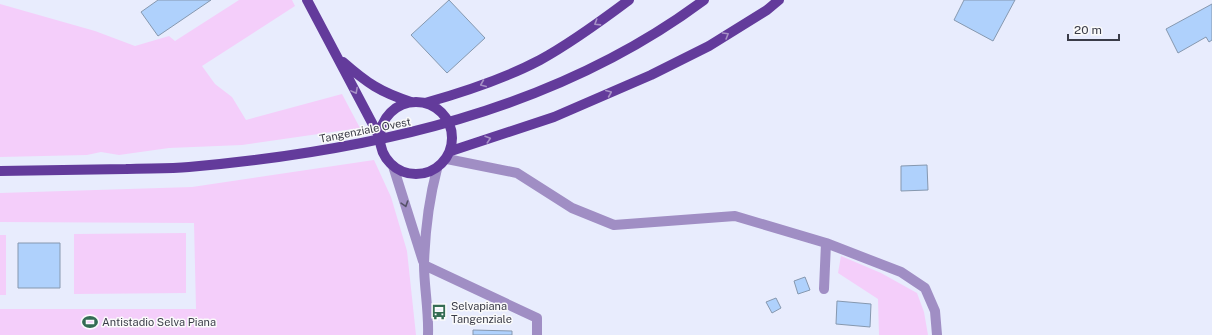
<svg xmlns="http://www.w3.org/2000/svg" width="1212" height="335" font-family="'Public Sans',sans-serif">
<rect width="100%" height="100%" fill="#e8ecfd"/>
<path fill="#f4cefa" d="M239 0H292L295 6 202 66 215 84 232 97 246 120 342 94 360 128 242 145 169 148 119 155 101 152 87 155 0 157V4L95 31 135 46 169 36 175 41Z
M374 160 391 197 407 251 416 335H0V309H196L194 223 0 222V193L192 187Z
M186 233V293L74 294V234Z
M0 235H6V295H0Z
M841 256 881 273 917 293 924 312 928 335H879L878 299 838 273Z"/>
<path fill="#afd1fc" stroke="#8698af" d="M158 0H211L158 36 141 12Z
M449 0 485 38 447 73 411 35Z
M964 0H1015L993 41 954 20Z
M1212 4V40L1209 42 1206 37 1178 53 1166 29Z
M927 165 928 190 901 191V166Z
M18 243H60V288H18Z
M805 277 810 290 798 294 794 281Z
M776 298 781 308 772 313 766 302Z
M837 301 871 304 870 327 836 324Z
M473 330 512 331V335H473Z"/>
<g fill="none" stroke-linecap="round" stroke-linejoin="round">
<path stroke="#a08ec4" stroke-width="10" d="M447 159 517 173 572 208 614 225 735 216 826 243 901 272 925 288 935 311 937 335
M393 166 423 261
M424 265 537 318V335
M824 289 826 243
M428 335C429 311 424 287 424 264 425 232 429 199 437 169"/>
<path stroke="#633b9b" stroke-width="10" d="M307 0 380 138
M343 62C367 83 380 92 411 102
M380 138a36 36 0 1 1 72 0a36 36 0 1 1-72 0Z
M425 103C464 92 504 79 540 60 571 43 601 21 629 0
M451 151 554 117 651 75 709 46 767 10 779 0"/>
<path stroke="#633b9b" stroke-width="10" d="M0 171C42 170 84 170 126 169 147 168 168 169 189 167 371 151 555 111 704 0"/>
</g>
<defs><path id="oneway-chevron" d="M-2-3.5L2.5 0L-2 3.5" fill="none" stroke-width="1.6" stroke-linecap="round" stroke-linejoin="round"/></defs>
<g stroke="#a791c6">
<use href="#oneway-chevron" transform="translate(597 23) rotate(148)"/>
<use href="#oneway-chevron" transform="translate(726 35) rotate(-31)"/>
<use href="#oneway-chevron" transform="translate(483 84) rotate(157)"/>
<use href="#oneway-chevron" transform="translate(355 91) rotate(62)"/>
<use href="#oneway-chevron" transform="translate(609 93) rotate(-23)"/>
<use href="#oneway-chevron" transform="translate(488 139) rotate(-18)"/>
</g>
<use stroke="#545067" href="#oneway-chevron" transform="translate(405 204) rotate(72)"/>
<defs>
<symbol id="bus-bare" viewBox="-9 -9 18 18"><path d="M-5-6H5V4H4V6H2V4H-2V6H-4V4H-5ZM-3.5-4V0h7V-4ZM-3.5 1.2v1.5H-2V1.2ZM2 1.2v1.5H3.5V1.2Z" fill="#346c53" stroke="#fafafa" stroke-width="2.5" paint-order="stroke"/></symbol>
<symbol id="stadium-bare" viewBox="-9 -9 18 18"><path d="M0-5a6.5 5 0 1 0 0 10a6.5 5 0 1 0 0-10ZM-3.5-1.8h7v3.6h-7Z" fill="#346c53" stroke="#fafafa" stroke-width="2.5" paint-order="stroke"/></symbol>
</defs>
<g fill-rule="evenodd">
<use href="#bus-bare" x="428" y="301" width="22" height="22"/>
<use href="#stadium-bare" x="79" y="311" width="22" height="22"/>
</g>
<g text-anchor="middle" stroke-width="3" stroke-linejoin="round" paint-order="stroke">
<g font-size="11" fill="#3a3c48" stroke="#fafafa">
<text transform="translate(365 130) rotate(-11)" y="4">Tangenziale Ovest</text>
</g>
<g font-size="11" fill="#3a3c48" stroke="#fafafa" text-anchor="start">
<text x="451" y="310">Selvapiana<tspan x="451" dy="13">Tangenziale</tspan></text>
<text x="102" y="326">Antistadio Selva Piana</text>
</g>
</g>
<path d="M1068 34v6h51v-6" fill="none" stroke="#3a3c48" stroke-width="2"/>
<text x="1074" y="34" font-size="12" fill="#3a3c48" stroke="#fafafa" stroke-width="3" paint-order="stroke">20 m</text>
</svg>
